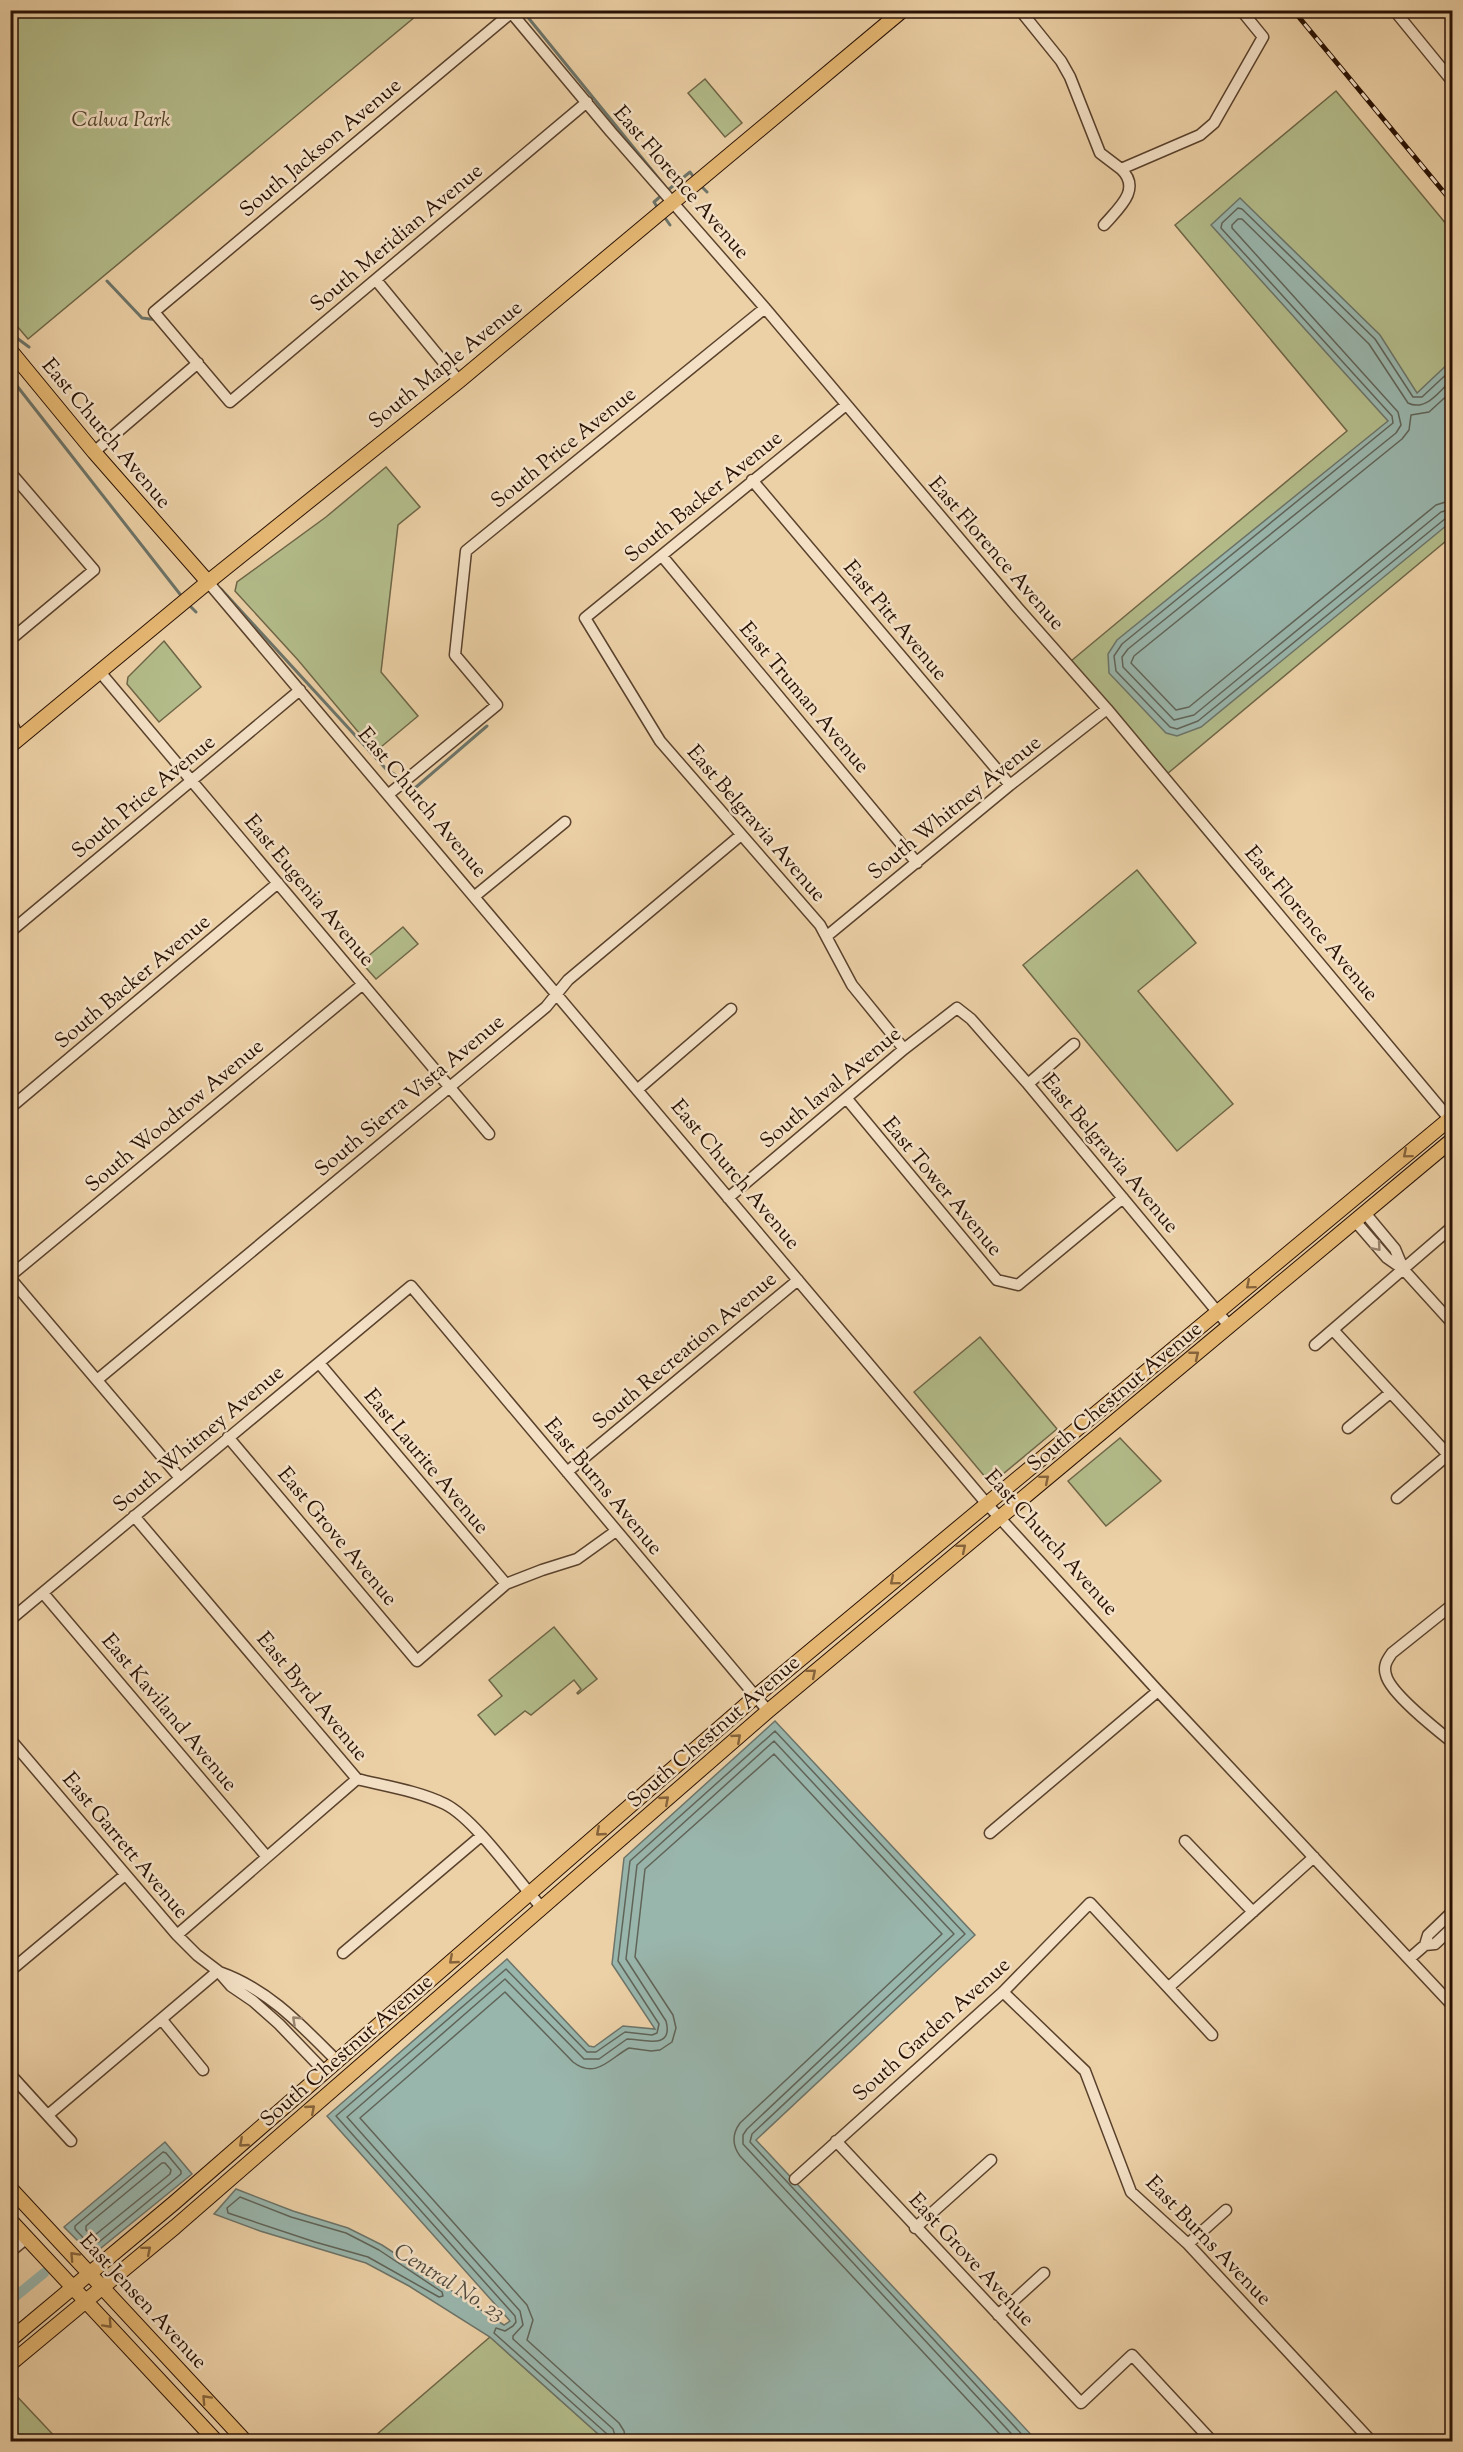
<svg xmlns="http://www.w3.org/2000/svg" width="1463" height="2452" font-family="'Sorts Mill Goudy',serif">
<rect width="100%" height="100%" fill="#ecd0a6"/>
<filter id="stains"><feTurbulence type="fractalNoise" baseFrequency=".00333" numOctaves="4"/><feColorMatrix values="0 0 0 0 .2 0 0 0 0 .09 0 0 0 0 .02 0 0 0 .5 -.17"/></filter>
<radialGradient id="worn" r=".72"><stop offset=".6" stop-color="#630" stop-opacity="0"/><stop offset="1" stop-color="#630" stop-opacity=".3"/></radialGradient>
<path fill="#b3bc8a" stroke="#6e6647" stroke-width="1.5" d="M10 11H422L28 339 11 319Z
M705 79 742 123 725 137 688 93Z
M1336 91 1452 231V536L1167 774 1071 661 1347 431 1175 225Z
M386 467 420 507 398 525 381 672 418 716 375 752 298 660 235 591 237 582 326 517Z
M164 641 201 687 159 722 127 684 128 677Z
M1137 870 1196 943 1138 991 1233 1104 1177 1151 1023 965Z
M403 927 418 944 376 979 361 962Z
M980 1337 1057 1429 991 1484 914 1392Z
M1120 1438 1161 1481 1106 1526 1068 1481Z
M554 1627 597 1679 578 1694 577 1693 581 1689 574 1680 531 1715 525 1711 495 1735 478 1715 502 1696 489 1680Z
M490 2337 606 2441 368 2442Z
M11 2390 59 2441H11Z"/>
<path fill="#99b6ad" stroke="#6c7469" stroke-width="1.5" d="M1240 198 1380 335 1417 393 1452 360V521L1201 727 1177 736 1166 733 1109 673 1108 654 1117 640 1388 421 1211 225Z
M775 1721 975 1935 756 2140 1037 2441H606L490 2337 409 2286 366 2263 260 2231 214 2214 236 2189 293 2211 348 2228 382 2245 504 2325 510 2321 327 2116 507 1959 589 2046 594 2047 623 2026 655 2029 612 1964 624 1858Z
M165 2142 192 2174 101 2248 87 2250 64 2227Z"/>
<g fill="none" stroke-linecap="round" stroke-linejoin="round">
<path stroke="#606458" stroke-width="1.5" d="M1452 369 1422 397H1413L1375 339 1242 209 1238 208 1222 223 1221 228 1392 416 1393 423 1122 644 1114 656 1116 671 1170 727 1177 729 1198 721 1446 518 1452 517
M1452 379C1441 390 1426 412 1408 403L1369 344 1242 219H1238L1232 225V228L1398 412 1401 425 1396 433 1128 649 1122 657 1123 667 1174 720 1194 715 1441 512 1452 509
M1452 391 1429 412 1411 415 1409 430 1402 439 1134 656 1131 663 1176 710 1189 707 1436 505 1452 500
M163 2152 166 2153 181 2171V2174L99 2242 88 2243 75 2229V2226Z
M162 2163H165L171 2170 170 2174 95 2235H91L86 2230V2226Z
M240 2197 291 2217 346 2233 379 2250 442 2292 443 2296 439 2297 368 2257 315 2242 228 2213 227 2208Z
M609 2442 607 2434 494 2333 496 2328 505 2331 513 2326 516 2322 515 2316 336 2116 506 1969 587 2052H596L625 2032 652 2035 657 2033 659 2024 618 1961 630 1861 775 1731 965 1934 752 2134 750 2142 1029 2442
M617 2442 613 2429 513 2339V2336L523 2325 520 2311 347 2117 505 1979 584 2059H599L627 2039C642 2039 674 2051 666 2021L626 1959 637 1865 774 1741 954 1934 747 2129 743 2135V2144L1019 2442
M626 2442 624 2431 619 2423 527 2340 533 2320 527 2305 360 2118 505 1992 573 2062C596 2080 610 2058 629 2048L651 2051 660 2050 672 2042 676 2028 673 2015 635 1957 645 1869 774 1754 942 1934 740 2123C732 2134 732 2145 740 2156L1007 2442"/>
<path stroke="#6c7469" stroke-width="3" d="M522 10 668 190 690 172 695 179
M699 184 707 192
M659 210 654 202 662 195
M663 215 670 225
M107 281 142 318 158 320
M10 333 29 347
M10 377 183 598
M221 589 386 769 402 779
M187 603 196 612
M408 783 415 788 487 726"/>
<path stroke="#99b6ad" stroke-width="10" d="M10 2301 44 2273"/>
<defs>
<path id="minor" d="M509 10 611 132 765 308 1017 607 1107 709 1452 1122
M1020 10 1061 61 1070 77 1100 153 1121 169 1200 135 1214 123 1263 37 1241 10
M1394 10 1452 81
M511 13 154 312 230 402 587 102
M1104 225C1119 208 1142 189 1121 169
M376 280 459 381
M846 405 585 618 660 741 820 925 852 985 904 1049
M94 452 198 363
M10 472 94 570 10 640
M752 480 1010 785
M662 556 917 863
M208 582 987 1504 1158 1691 1452 2005
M100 672 489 1134
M10 719 19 739
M389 794 497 705 455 655 466 551 765 308
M475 896 565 822
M10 932 300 690
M827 936 1010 785 1107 709
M1028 1084 1074 1044
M637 1090 731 1009
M847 1099 997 1280 1018 1285 1123 1198
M10 1108 278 883
M728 1198 904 1049 957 1008 971 1019 1028 1084 1230 1327
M1365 1213 1395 1249 1403 1268
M1355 1221 1387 1258 1403 1269 1452 1323
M10 1276 363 984
M10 1278 180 1478
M1334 1331 1452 1459
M1315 1345 1452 1227
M319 1363 506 1584
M97 1380 546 1007 568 980 741 835
M1348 1428 1390 1393
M228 1437 417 1661 506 1584 542 1570 577 1559 616 1531
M567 1472 798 1280
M1397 1498 1448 1455
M134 1516 357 1779C386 1786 418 1791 445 1804 475 1819 518 1881 542 1908
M43 1593 267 1857
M1452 1605 1392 1653C1387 1660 1383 1666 1386 1675 1390 1693 1437 1730 1452 1742
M10 1620 411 1286 768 1711
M10 1739 177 1935 197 1955 218 1971 231 1986 253 2001 279 2024 325 2072
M990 1833 1158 1691
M1185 1841 1253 1912
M177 1935 357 1779
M1425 1945 1435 1944 1452 1928
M343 1953 481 1836
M1409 1959 1425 1945 1428 1935 1452 1912
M10 1971 125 1875
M219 1972C268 1989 301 2025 337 2061
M1169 1987 1314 1857
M1003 1992 1085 2071 1131 2192 1188 2244 1372 2442
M162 2020 203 2070
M10 2074 71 2141
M48 2115 218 1971
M836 2141 1081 2403 1132 2355 1210 2439 1208 2442
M795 2179 1003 1992 1090 1903 1212 2035
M915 2228 991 2160
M1188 2244 1226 2210
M10 2252 27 2238
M998 2315 1044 2273"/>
<path id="major" d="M10 350 94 452 208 582
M10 746 208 582 459 381 903 10
M10 2188 246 2442
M10 2220 217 2442
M10 2340 174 2203 755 1697 1452 1117
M10 2364 175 2227 768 1711 1452 1140"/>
</defs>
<use href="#minor" stroke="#59412c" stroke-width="13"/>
<use href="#major" stroke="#281104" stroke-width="16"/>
<use href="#minor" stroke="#f3e0c5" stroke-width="10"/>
<use href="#major" stroke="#e6b873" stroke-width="14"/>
<defs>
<path id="rail" d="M1293 10 1452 202"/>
</defs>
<use href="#rail" stroke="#281104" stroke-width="5"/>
<use href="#rail" stroke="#f3e0c5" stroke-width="3" stroke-dasharray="9" stroke-linecap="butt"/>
</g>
<defs><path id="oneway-chevron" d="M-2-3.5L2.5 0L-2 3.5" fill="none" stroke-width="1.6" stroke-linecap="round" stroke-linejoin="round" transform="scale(1.5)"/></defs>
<g stroke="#87643c">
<use href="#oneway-chevron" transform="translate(1407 1154) rotate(140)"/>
<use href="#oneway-chevron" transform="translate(1250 1285) rotate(140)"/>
<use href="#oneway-chevron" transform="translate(1195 1355) rotate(-39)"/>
<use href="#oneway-chevron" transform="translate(1045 1479) rotate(-40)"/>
<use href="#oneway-chevron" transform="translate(962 1548) rotate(-40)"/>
<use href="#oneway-chevron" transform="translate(894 1581) rotate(140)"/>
<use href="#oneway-chevron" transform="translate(812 1673) rotate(-40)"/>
<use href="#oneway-chevron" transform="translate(737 1738) rotate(-41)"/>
<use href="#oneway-chevron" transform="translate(665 1800) rotate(-41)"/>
<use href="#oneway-chevron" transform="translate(600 1832) rotate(139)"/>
<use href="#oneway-chevron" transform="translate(453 1960) rotate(139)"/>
<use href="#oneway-chevron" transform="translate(311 2109) rotate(-41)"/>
<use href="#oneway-chevron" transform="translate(243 2143) rotate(139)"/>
<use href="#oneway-chevron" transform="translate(147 2250) rotate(-40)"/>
<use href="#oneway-chevron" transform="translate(74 2256) rotate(-133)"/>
<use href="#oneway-chevron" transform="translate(108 2324) rotate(47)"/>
<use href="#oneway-chevron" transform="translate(206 2399) rotate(-133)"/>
</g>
<g stroke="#98836e">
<use href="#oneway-chevron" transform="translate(1377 1247) rotate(49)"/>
<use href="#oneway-chevron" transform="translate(296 2020) rotate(-137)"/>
</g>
<g text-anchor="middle" stroke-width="5" stroke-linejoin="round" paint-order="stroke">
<g font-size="21" font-style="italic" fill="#52442c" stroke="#f3e0c5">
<text x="121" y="126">Calwa Park</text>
</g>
<g font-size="21" fill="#281104" stroke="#f3e0c5">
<text transform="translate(320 147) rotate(-40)" y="7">South Jackson Avenue</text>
<text transform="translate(682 182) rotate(49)" y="7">East Florence Avenue</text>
<text transform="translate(396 237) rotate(-40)" y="7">South Meridian Avenue</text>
<text transform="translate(445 364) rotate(-39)" y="7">South Maple Avenue</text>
<text transform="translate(107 433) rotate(50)" y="7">East Church Avenue</text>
<text transform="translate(563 447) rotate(-39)" y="7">South Price Avenue</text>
<text transform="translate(703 496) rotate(-39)" y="7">South Backer Avenue</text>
<text transform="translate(997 553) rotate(49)" y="7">East Florence Avenue</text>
<text transform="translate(896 620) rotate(50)" y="7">East Pitt Avenue</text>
<text transform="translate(805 697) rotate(50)" y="7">East Truman Avenue</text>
<text transform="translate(143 796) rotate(-40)" y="7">South Price Avenue</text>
<text transform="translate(423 802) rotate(50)" y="7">East Church Avenue</text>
<text transform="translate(954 807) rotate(-39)" y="7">South Whitney Avenue</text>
<text transform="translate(757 823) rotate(49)" y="7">East Belgravia Avenue</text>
<text transform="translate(310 890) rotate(50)" y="7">East Eugenia Avenue</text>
<text transform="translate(1312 923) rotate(50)" y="7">East Florence Avenue</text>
<text transform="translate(132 981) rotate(-40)" y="7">South Backer Avenue</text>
<text transform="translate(830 1087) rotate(-40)" y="7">South laval Avenue</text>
<text transform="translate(409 1095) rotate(-40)" y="7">South Sierra Vista Avenue</text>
<text transform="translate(174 1115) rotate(-40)" y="7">South Woodrow Avenue</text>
<text transform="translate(1111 1153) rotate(50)" y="7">East Belgravia Avenue</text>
<text transform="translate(736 1174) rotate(50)" y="7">East Church Avenue</text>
<text transform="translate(943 1186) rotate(50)" y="7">East Tower Avenue</text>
<text transform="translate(684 1350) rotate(-40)" y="7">South Recreation Avenue</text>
<text transform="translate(1114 1396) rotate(-40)" y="7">South Chestnut Avenue</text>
<text transform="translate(198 1438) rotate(-40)" y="7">South Whitney Avenue</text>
<text transform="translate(427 1461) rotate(50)" y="7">East Laurite Avenue</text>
<text transform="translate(604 1486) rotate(50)" y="7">East Burns Avenue</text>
<text transform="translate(338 1536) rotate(50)" y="7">East Grove Avenue</text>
<text transform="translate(1052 1542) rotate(48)" y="7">East Church Avenue</text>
<text transform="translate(313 1696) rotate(50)" y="7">East Byrd Avenue</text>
<text transform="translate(170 1712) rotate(50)" y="7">East Kaviland Avenue</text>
<text transform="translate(713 1731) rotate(-41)" y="7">South Chestnut Avenue</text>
<text transform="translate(126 1845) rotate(50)" y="7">East Garrett Avenue</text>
<text transform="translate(931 2029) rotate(-42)" y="7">South Garden Avenue</text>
<text transform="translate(346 2050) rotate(-41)" y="7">South Chestnut Avenue</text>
<text transform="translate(1209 2240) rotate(46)" y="7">East Burns Avenue</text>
<text transform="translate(972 2259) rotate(47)" y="7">East Grove Avenue</text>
<text transform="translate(144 2301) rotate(47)" y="7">East Jensen Avenue</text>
</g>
<g font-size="22" font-style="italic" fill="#504b3f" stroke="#f3e0c5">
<text transform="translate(450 2281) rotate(32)" y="8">Central No. 23</text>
</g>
</g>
<rect width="1463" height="2452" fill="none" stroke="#ecd0a6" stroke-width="36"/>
<rect x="12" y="12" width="1439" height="2428" fill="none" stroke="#281104" stroke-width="3"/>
<rect x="18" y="18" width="1427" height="2416" fill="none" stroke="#281104" stroke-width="1.5"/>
<rect width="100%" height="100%" filter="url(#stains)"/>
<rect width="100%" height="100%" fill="url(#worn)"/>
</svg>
